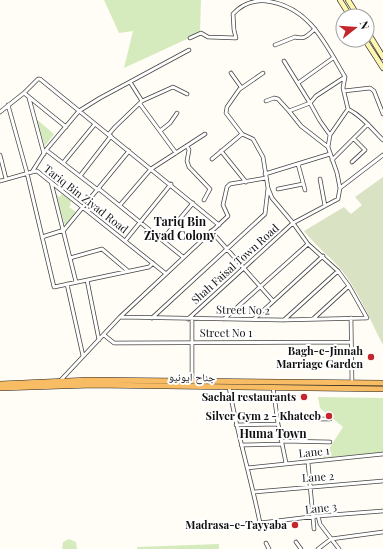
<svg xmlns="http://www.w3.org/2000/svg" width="383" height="549" font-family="'Playfair Display','Noto Naskh Arabic',serif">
<rect width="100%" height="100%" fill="#fffdf5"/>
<path fill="#d5ebbd" d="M104 0H201L200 33 124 68 133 31 119 33Z
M35 118 54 134 45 146Z
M56 194 59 197 62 194 71 201 70 203 71 205 69 207 76 212 65 226Z
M318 397 383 398V452L323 458 343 427 320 408Z
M69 539 76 542 77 549H62L63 542Z
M219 544V549H137V547Z"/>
<path fill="#d9e3c4" d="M383 177V345C371 322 361 297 346 276 334 259 316 247 304 231L344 207 351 214 362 205 355 197Z"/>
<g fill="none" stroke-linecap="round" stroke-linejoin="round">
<defs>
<path id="minor" d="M190 38 201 33 208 37 236 38 234 30 233 14C242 4 252 0 266 1 309 6 325 43 345 77
M275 45 295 37C305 40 308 35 315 29
M284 61 310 103 289 111 301 126 328 147
M130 82 142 101
M298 83 333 58
M240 89 263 73
M344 91 370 88 374 91 383 114
M24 93 66 127
M29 98 44 154
M266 101 274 98 278 99 289 111
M140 104 176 153
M8 105 27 173 54 287 149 267 153 263
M0 112 24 93 38 79H40L219 225
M160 131 170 123 177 113
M109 134 115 127 142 101 173 87 187 94
M330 135 320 121 310 103 316 96 345 77 343 88 348 109
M187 146 189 150 187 161 189 167 210 189 204 200
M46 150 98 190
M221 151 246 182
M0 155 6 179
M212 159 242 134
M332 160 368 124
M352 162 365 150 354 139
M63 163 95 124
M298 164 305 190
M32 172 37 171 165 273
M265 174 330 154
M80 176 111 136
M320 179 325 206
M0 181 32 172 46 150 79 111 100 98 189 50
M51 182 76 282
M340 188 337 173 328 147 330 135 348 109C362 116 372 129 383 140
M99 189 183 257
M278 189 303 184
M120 205 151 169 205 134
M211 231 273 301
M42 237 64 230 129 151
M162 240 193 203
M125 241 171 184
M70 258 102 249 128 271
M87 280 99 340
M67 284 83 356
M120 317 282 320 367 318 349 286 338 271 308 244 293 223 272 198 268 188
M152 318 265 214 268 188 263 157 253 139 242 134 226 113 227 107 241 87 231 73
M351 318 352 383
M188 319 293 223 338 199 340 188 383 155
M224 319 308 244
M254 319 323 256
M313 319 349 286
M284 320 338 271
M104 335 114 343 351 342
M60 381 120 317 228 216 223 205 227 187 230 184 266 178
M192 381V319
M229 387C237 433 251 478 260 523L318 516 383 511
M273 387 278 424 286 463
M277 419H330
M236 425 278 424
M281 441 330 442
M241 445 282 444
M308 462 314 529
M247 468 383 454
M254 492 383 481
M318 516 320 524 339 549
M296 542 301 549
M266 543 269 549
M318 549 331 539 383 532"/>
<path id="secondary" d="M340 0 350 16
M348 0 358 16
M367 31 383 57
M365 40 383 68"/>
<path id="trunk" d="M0 384 89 380 383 383
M0 388 93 385 383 389"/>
</defs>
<use href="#minor" stroke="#444" stroke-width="4.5"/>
<use href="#secondary" stroke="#333" stroke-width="6"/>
<use href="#trunk" stroke="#222" stroke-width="6"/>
<use href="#minor" stroke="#fff" stroke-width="3"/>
<use href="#secondary" stroke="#fff6b0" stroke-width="4.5"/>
<use href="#trunk" stroke="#f7bc64" stroke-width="5"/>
</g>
<g fill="#c4262e" stroke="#fff" stroke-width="1.5">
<circle cx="371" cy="357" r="4"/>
<circle cx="304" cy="397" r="4"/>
<circle cx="329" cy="416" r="4"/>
<circle cx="295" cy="525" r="4"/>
</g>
<g text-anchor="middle" stroke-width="4" stroke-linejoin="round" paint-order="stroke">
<g font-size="11" fill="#111" stroke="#fff">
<text transform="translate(86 199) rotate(38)" y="4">Tariq Bin Ziyad Road</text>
<text transform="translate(235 264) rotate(-42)" y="4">Shah Faisal Town Road</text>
<text transform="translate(243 310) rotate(1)" y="4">Street No 2</text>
<text x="226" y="337">Street No 1</text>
<text transform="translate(192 377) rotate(1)" y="4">جناح ایونیو</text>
<text transform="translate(314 452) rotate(-6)" y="4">Lane 1</text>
<text transform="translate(318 477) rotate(-4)" y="4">Lane 2</text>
<text transform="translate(321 508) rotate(-6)" y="4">Lane 3</text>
</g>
<g font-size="11" font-weight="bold" fill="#111" stroke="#fff" text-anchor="end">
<text x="363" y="355">Bagh-e-Jinnah<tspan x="363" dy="13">Marriage Garden</tspan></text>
<text x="296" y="401">Sachal restaurants</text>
<text x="321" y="420">Silver Gym 2 - Khateeb</text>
<text x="287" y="529">Madrasa-e-Tayyaba</text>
</g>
<g font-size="12" font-weight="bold" fill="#111" stroke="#fff">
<text x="180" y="226">Tariq Bin<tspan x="180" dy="14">Ziyad Colony</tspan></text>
<text x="273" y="438">Huma Town</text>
</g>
</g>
<g transform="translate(355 28) rotate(73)"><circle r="19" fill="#ffffff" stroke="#a0a0a0"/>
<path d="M0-3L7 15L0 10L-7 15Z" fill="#c4262e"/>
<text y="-6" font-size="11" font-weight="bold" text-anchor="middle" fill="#111111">N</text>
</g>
</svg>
